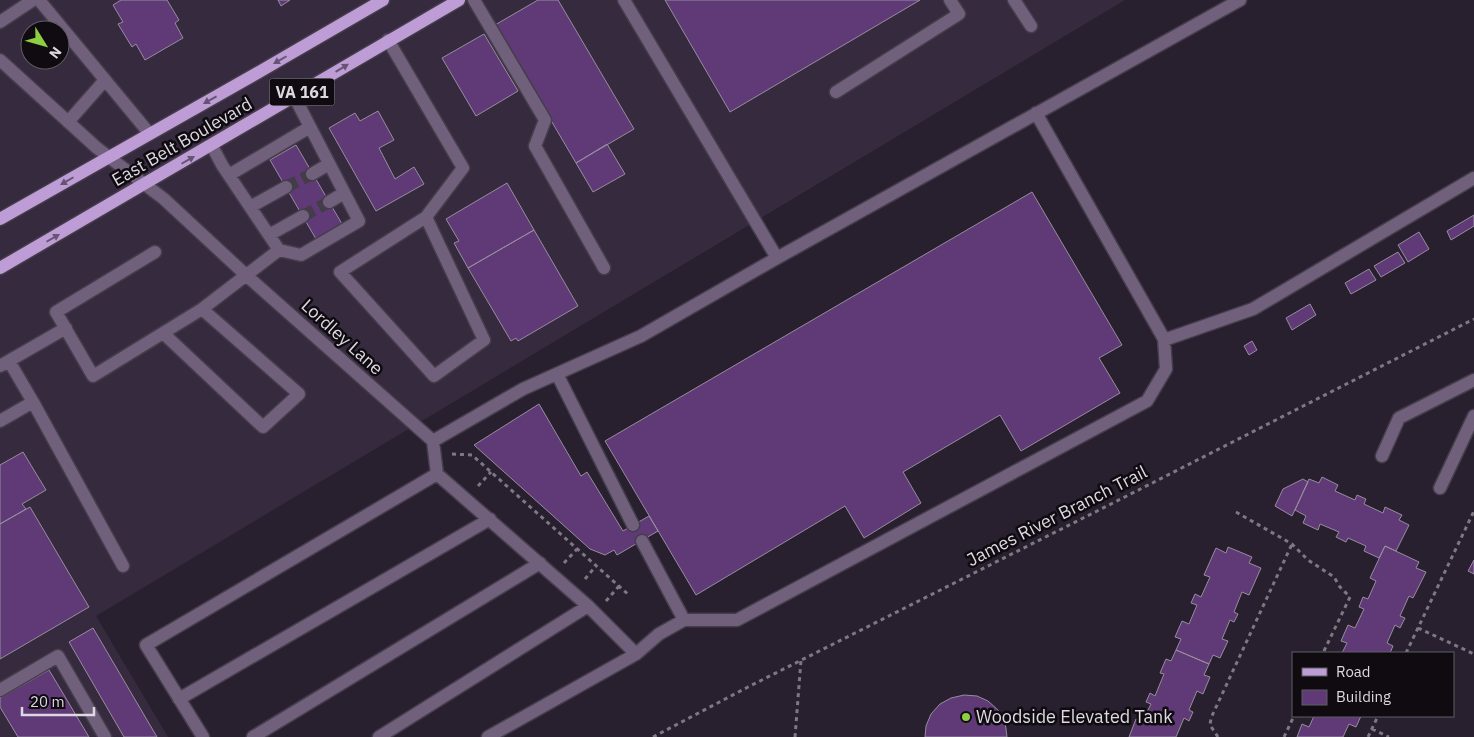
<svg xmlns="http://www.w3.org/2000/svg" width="1474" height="737" font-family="'IBM Plex Sans',sans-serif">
<rect width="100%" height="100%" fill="#28202e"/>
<path fill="#362b3e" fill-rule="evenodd" d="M0 0H1125L96 616 168 737H0ZM30 30H60V60H30Z"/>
<path fill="#5f3a77" stroke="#978d9e" d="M121 0H167L179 20 175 23 183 38 145 60 136 44 132 47 118 24 123 22 113 5Z
M278 0H290L281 6Z
M538 0H558L634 129 576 163 495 25Z
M665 0H920L730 112Z
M484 34 518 91 476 116 442 58Z
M378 111 394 140 379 148 395 179 414 167 424 184 376 211 329 128 355 113 360 121Z
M607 144 625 174 593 192 576 163Z
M296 145 342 224 316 239 270 160Z
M507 183 534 230 468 268 454 243 459 241 446 219Z
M1032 192 1122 345 1099 358 1120 393 1021 451 1000 415 903 472 921 503 864 538 845 506 696 595 605 441Z
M1474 215V226L1451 240 1447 231Z
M534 230 578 306 518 341 516 338 511 341 468 268Z
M1419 232 1429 249 1408 262 1398 245Z
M1398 252 1405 263 1381 277 1374 266Z
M1369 269 1376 280 1351 294 1345 283Z
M1310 304 1316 315 1292 330 1286 318Z
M1252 341 1257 350 1249 355 1244 346Z
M539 404 581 476 587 472 623 531 649 516 658 531 617 555 614 550 605 555 590 549 474 445Z
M23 452 46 490 22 504 26 509 0 524V465Z
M1322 477 1338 485 1335 491 1355 500 1357 495 1366 499 1364 504 1383 513 1385 507 1402 515 1399 520 1409 525 1396 551 1385 546 1379 558 1364 551 1366 546 1348 538 1346 542 1336 537 1339 532 1320 524 1318 530 1303 523 1306 516 1295 510 1309 479 1319 483Z
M1303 479 1308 482 1292 516 1275 506 1283 489Z
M30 507 89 607 0 659V524Z
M1385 546 1419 562 1416 568 1426 572 1413 598 1409 596 1400 616 1405 618 1400 628 1395 625 1387 643 1393 646 1390 653H1342L1347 643 1341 641 1348 625 1355 628 1364 609 1359 607 1363 597 1368 599 1376 581 1370 578Z
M1228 547 1252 557 1249 563 1261 568 1249 595 1242 592 1234 612 1238 614 1234 622 1230 620 1222 639 1228 641 1220 658 1213 655 1209 664 1176 650 1181 639 1175 637 1182 621 1189 624 1197 605 1191 603 1195 594 1201 597 1210 577 1204 575 1216 548 1226 553Z
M1474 560V574L1468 571Z
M93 628 157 737H124L69 642Z
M1176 650 1209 664 1204 675 1210 677 1203 694 1197 691 1189 710 1193 712 1189 721 1184 718 1176 737H1129L1136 719 1142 722 1151 704 1146 702 1150 693 1155 696 1164 674 1160 673 1166 659 1171 661Z
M49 670 89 737H18L0 707V698Z
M964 695 977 696 988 701 998 710 1005 721 1007 737H925L926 726 931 714 940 704 951 698Z
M1314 716H1361L1356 727 1349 724 1343 737H1297L1302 724 1309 727Z"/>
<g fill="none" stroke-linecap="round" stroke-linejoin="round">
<path stroke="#433c49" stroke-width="12" stroke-dasharray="12 6" stroke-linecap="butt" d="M286 187 312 174
M303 216 329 202"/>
<defs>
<path id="minor" d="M39 0 149 133
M474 0 545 120 535 146 604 268
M624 0 777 258 1240 0
M1014 0 1031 26
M0 22 33 0
M388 40 463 168 426 217 484 340 434 376 340 272 426 217
M0 60 97 148 164 199 247 276 433 441 437 474 588 606 636 654
M836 92 959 14 950 0
M68 122 105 80
M312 174 329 164
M229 175 310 127
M329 202 344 193
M250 207 286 187
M269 235 303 216
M279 250 301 255 359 221 294 96
M155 252 56 312 93 376 202 309 279 250 222 165 212 146
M163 333 263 427 299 394 202 309
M1164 340 1253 309 1474 178
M0 366 66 328
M557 374 633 525
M33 402 123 566
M0 421 33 402 9 361
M433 441 523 389 641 336 777 258
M1382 456 1399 418 1474 380
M1440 488 1474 416
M642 541 684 620
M0 690 58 656 105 737
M179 699 490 519
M203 737 146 645 437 474
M253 737 540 563
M379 737 588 606
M488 737 636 654 659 634 684 620H737L1147 401 1166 369 1164 339 1036 113"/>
<path id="major" d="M0 219 252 76 383 0
M0 268 459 0"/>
</defs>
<use href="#minor" stroke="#453d4b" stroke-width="15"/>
<use href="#major" stroke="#453d4b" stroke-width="15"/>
<path stroke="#7e7883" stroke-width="3" stroke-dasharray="4 4" stroke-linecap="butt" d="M452 454 472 455 630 596
M478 486 491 472
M1236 512 1292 544 1308 560 1334 577 1340 587 1350 597 1323 653
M564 563 577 549
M585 579 596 566
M606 601 619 586
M1418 628 1474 654
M1406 653 1474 511
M1372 729 1389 737
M653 737 748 687 1109 505 1474 319
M795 737 801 660
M1218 737 1210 725 1211 718 1292 544
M1284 737 1294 716
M1368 737 1378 716"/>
<use href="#minor" stroke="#70607c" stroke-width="12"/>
<use href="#major" stroke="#be9cd6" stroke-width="12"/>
</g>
<defs><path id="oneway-solid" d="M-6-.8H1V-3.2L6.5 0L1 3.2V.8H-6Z" transform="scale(1.25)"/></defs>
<g fill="#665474">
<use href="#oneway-solid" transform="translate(280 60) rotate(150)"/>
<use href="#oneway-solid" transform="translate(342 68) rotate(-31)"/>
<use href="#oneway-solid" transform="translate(210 100) rotate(151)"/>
<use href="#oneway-solid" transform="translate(188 160) rotate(-30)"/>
<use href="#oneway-solid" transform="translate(67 181) rotate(150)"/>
<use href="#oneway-solid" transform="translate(53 238) rotate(-30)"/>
</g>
<circle fill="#8ece43" stroke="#0f0b11" stroke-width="2" cx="966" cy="717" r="5"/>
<g text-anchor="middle" stroke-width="5" stroke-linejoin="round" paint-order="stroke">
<rect fill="#0f0b11" stroke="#9f9aa3" stroke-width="1" x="269.5" y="78.5" width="65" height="27" rx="4"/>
<g font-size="16" font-weight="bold" fill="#ddd8e1">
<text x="302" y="98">VA 161</text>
</g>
<g font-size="18" fill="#ddd8e1" stroke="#0f0b11">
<text transform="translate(182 142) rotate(-30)" y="6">East Belt Boulevard</text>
<text transform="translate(342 337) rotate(42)" y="6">Lordley Lane</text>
<text transform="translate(1057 516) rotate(-27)" y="6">James River Branch Trail</text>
</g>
<g font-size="18" fill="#ddd8e1" stroke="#0f0b11" text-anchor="start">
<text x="976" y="723">Woodside Elevated Tank</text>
</g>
</g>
<rect x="1292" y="652" width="162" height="65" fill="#0f0b11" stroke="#615d64"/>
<rect x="1302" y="668" width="25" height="8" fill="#be9cd6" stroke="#615d64"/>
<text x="1336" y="677" font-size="15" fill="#ddd8e1">Road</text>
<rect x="1302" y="690" width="25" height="15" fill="#5f3a77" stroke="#615d64"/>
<text x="1336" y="702" font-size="15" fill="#ddd8e1">Building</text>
<g transform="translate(45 45) rotate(127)"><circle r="24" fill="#0f0b11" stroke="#615d64"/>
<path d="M0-4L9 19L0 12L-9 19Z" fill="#8ece43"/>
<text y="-8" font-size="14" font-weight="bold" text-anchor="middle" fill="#ddd8e1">N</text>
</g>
<path d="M22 707v8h72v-8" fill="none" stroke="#ddd8e1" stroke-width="2.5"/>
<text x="30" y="707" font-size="15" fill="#ddd8e1" stroke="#0f0b11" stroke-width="4" paint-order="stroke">20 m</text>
</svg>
